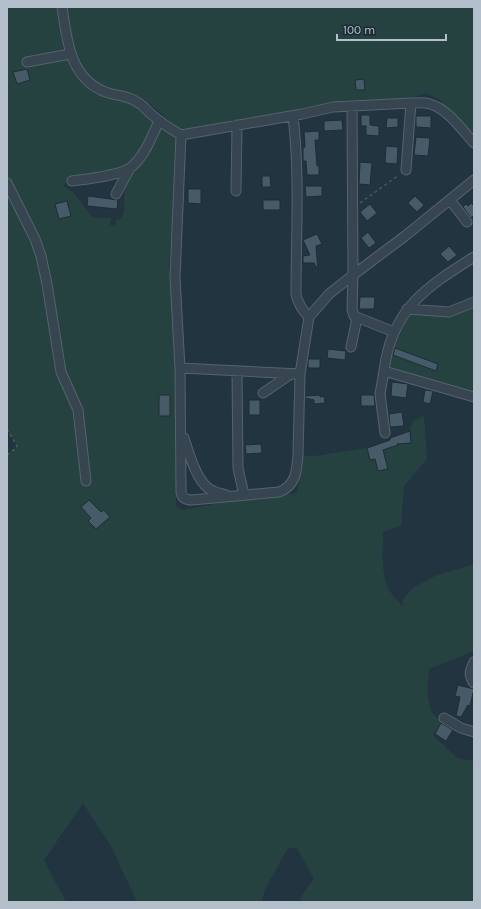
<svg xmlns="http://www.w3.org/2000/svg" width="481" height="909" font-family="Karla,sans-serif">
<rect width="100%" height="100%" fill="#233441"/>
<path fill="#254241" d="M7 7H57L64 51 75 72 83 82 96 92 107 97 131 104 152 122 145 142 131 163 123 169 72 178 63 186 73 192 92 217 111 218 110 225 115 226 116 220 121 219C127 209 122 196 126 185 129 177 135 171 140 164 147 154 152 142 158 131L162 128C171 132 176 138 178 147L169 266 176 359V506L182 510 231 501 297 493 302 456H314L367 448 370 460 377 452 404 443H411L410 429 413 421 424 416 427 459 404 486 401 526 383 532C383 551 380 577 391 593 394 598 400 603 404 607L402 600 414 587 435 576 474 564V651L429 669 427 690 431 711 441 723 433 735 457 758 474 761V902H305L299 899 314 879 297 848H288L265 889 262 902H137L111 846 83 803 44 860 66 902H7V455L15 449 17 446 7 429Z
M66 7H474V136L439 99 425 93 414 97 401 99 341 101 196 128 181 129 176 126 144 99 137 96 107 90 85 75 75 53Z
M474 305V393L393 369 388 364C392 346 397 326 412 313Z"/>
<path fill="#465a67" stroke="#1e2c37" d="M27 69 30 80 17 84 13 72Z
M364 79 365 90H356L355 80Z
M361 115H370V125L379 126V136L366 135V126H361Z
M416 116H431V128L416 127Z
M387 118H398V127L386 128Z
M342 120 343 130 324 131V121Z
M319 131V140H315L317 166H319V175H307L306 161H303V148L305 147 304 132Z
M416 137 430 138 428 156 414 155Z
M386 146 398 147 397 164 385 163Z
M360 162 372 163 370 185 359 184Z
M262 176H270L271 187H262Z
M305 186H322V196L306 197Z
M188 189H201V204L188 203Z
M88 196 118 200 117 209 87 206Z
M415 196 424 205 417 212 408 203Z
M263 200H280V210H263Z
M67 201 71 216 59 219 55 204Z
M471 203 474 206V215L471 218 463 207 466 204 468 206Z
M370 204 377 213 367 221 360 212Z
M368 232 376 243 369 248 361 238Z
M317 234 322 244 316 246 318 270 314 263H303V256L310 255 303 240Z
M449 246 457 255 448 262 440 254Z
M360 297H375L374 309H359Z
M395 348 438 364 436 371 393 355Z
M328 349 346 351 345 360 327 358Z
M308 359H320V368H308Z
M392 382 408 384 406 398 391 396Z
M425 390 433 391 430 404 423 402Z
M159 395H170V416H159Z
M320 395V397L324 396 325 403 314 404V400L305 398V396Z
M361 395H374L375 406H361Z
M249 400H260V415H249Z
M402 412 404 426 390 427 389 414Z
M410 431 411 443 397 444 398 445 383 450 388 469 378 471 375 459 370 460 367 448 390 440V438Z
M261 444 262 453 246 454 245 445Z
M89 500 101 512 104 510 110 517 96 529 88 521 91 518 81 507Z
M458 685 474 689 470 706 468 705 461 717 456 716 460 697 455 696Z
M441 723 453 730 446 741 435 734Z"/>
<g fill="none" stroke-linecap="round" stroke-linejoin="round">
<defs>
<path id="minor" d="M62 7C67 39 69 76 103 91 114 96 127 95 137 102 143 105 146 110 151 114 160 122 171 129 181 135L302 114 333 107 411 103 406 170
M27 62 70 54
M411 103C417 103 424 102 430 104 448 109 462 130 474 143
M352 106 353 275
M293 116C300 175 296 234 296 294 298 304 302 310 309 317L329 294 353 275 352 309 354 316 394 332
M181 135 175 277 180 368 181 492C182 498 186 500 192 500L279 492C296 486 297 470 298 454L300 374 309 317
M72 181C86 179 118 176 130 168 144 158 152 136 159 121
M7 183 35 239 41 256 47 284 61 372 78 410 86 481
M236 191 237 125
M116 194 130 168
M450 200 467 222
M474 257C426 287 391 310 384 371L474 397
M353 275 405 236 474 180
M407 309 449 312 474 302
M351 347 357 318
M180 368 300 374
M237 371 238 468 244 495
M384 371 380 394 385 433
M263 393 291 374
M184 438C189 453 196 479 208 488 213 492 220 493 226 495
M474 662C470 670 468 675 474 683
M444 718 461 728 474 732"/>
</defs>
<use href="#minor" stroke="#55636e" stroke-width="11"/>
<path stroke="#455f5f" stroke-width="1.5" stroke-dasharray="3 3" stroke-linecap="butt" d="M360 203 399 175
M7 429 17 446 15 449 7 455"/>
<use href="#minor" stroke="#374550" stroke-width="9"/>
</g>
<rect width="481" height="909" fill="none" stroke="#b3c0cb" stroke-width="16"/>
<path d="M337 34v6h109v-6" fill="none" stroke="#b3c0cb" stroke-width="2"/>
<text x="343" y="34" font-size="12" fill="#b3c0cb" stroke="#1c2a35" stroke-width="3" paint-order="stroke">100 m</text>
</svg>
